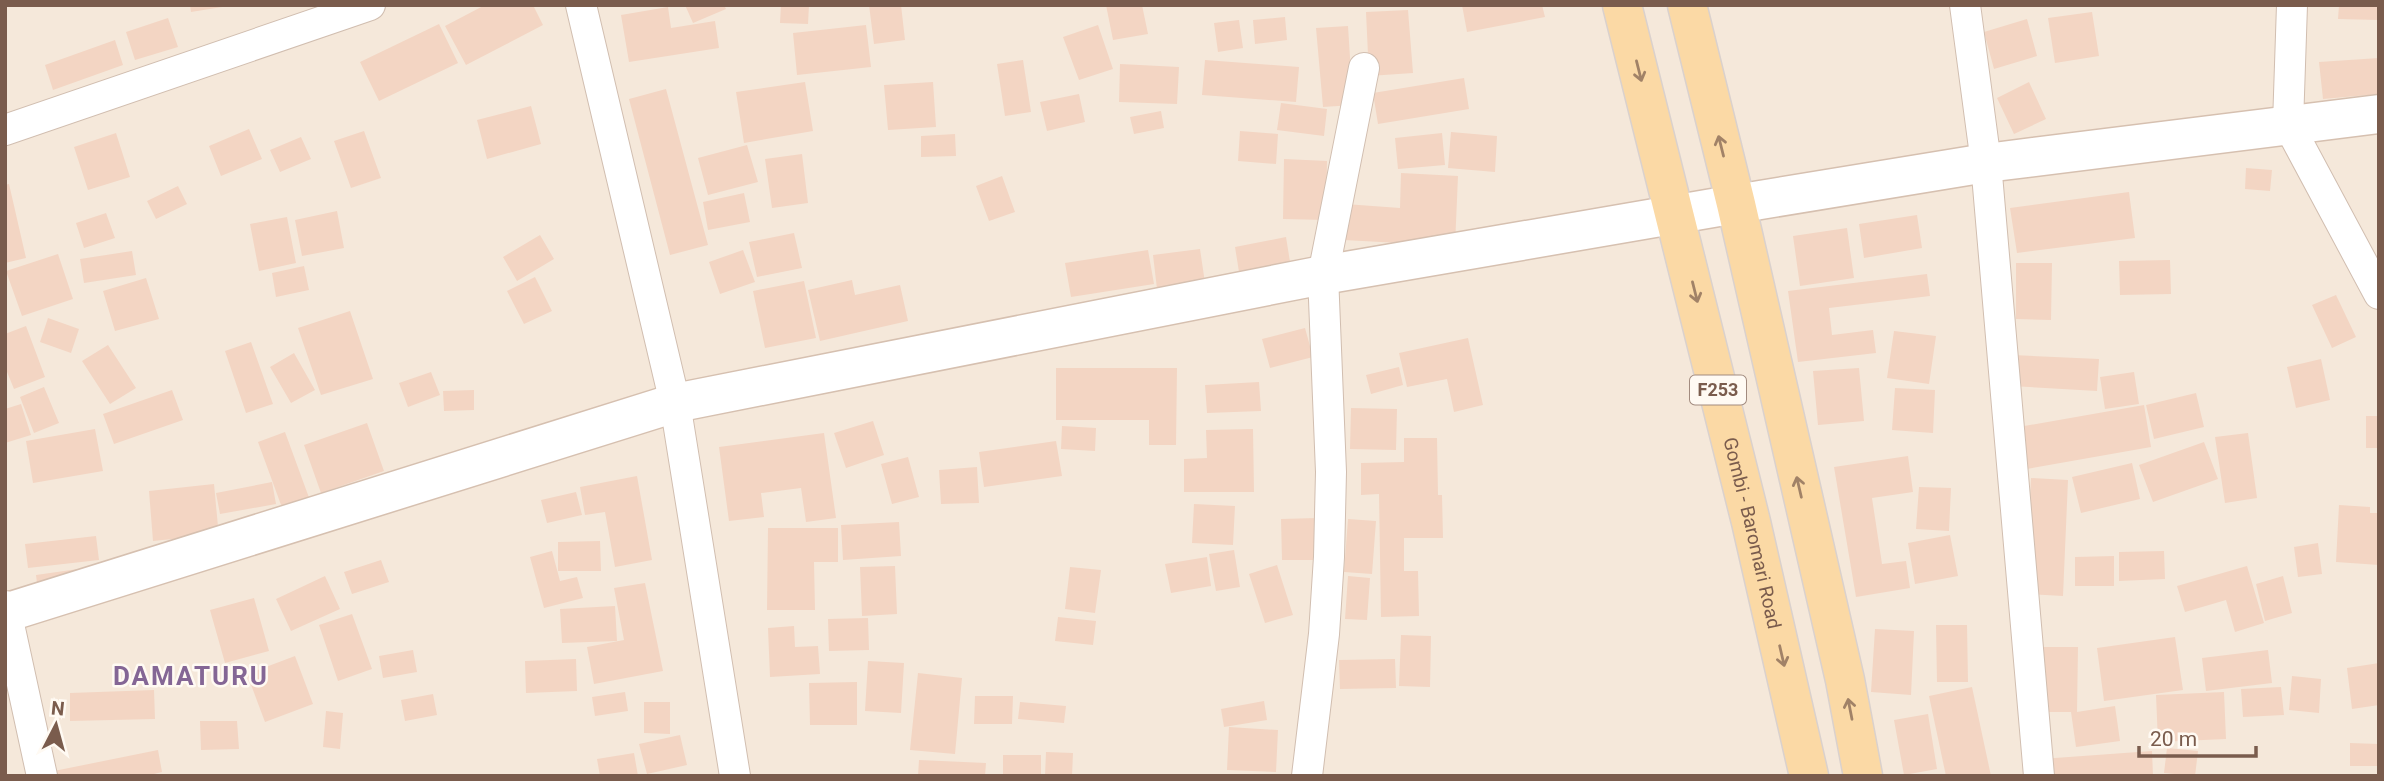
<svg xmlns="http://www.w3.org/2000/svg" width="2384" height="781" font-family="Roboto,sans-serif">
<rect width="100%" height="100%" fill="#fdf6ec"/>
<path fill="#f5e8da" d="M5 5H2379V776H5Z"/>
<path fill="#f3d5c3" d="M190 5H221L222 7 191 12Z
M485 5H533L543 25 466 65 445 26Z
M685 5H724L726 9 693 23Z
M781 5H809L808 24 780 23Z
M869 5H901L905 40 874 44Z
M1106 5H1142L1148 34 1113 40Z
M1462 5H1542L1545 17 1467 32Z
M2339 5H2379V20L2338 19Z
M668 7 671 28 715 21 719 48 629 62 621 15Z
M1408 10 1413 73 1369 76 1366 12Z
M2092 12 2099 56 2055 63 2048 18Z
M1285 17 1287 40 1255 44 1253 20Z
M168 18 178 47 135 60 126 32Z
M2027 19 2037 56 1994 69 1984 32Z
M1239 20 1243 48 1218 52 1214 23Z
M439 24 458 63 379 101 360 62Z
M866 25 871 67 797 75 793 33Z
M1098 25 1113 69 1079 80 1063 37Z
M1348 26 1353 105 1323 107 1316 28Z
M115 40 123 65 53 90 45 65Z
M2379 58V94L2323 99 2319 62Z
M1023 60 1031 112 1005 116 997 64Z
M1205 60 1299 67 1296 102 1202 95Z
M1120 64 1179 67 1177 104 1119 102Z
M1464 78 1469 109 1378 124 1373 93Z
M805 82 813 131 744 143 736 92Z
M933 82 936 127 888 130 884 85Z
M2029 82 2046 119 2014 134 1997 98Z
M666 89 708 245 670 255 629 99Z
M1079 94 1085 122 1047 131 1040 102Z
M1281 103 1327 109 1324 136 1277 130Z
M531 106 541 144 487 159 477 120Z
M1161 111 1164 128 1134 134 1130 117Z
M249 129 262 159 221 176 209 146Z
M364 131 381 178 351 188 334 141Z
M1240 131 1278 134 1276 164 1238 161Z
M1451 132 1497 136 1495 172 1448 168Z
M116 133 130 177 88 190 74 147Z
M1442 133 1445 165 1398 169 1395 138Z
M955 134 956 156 921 157V136Z
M301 137 311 159 280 172 270 150Z
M747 145 758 182 708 195 698 158Z
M802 154 808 203 772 208 765 159Z
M1284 159 1327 161 1326 220 1283 219Z
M2246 168 2272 170 2270 191 2245 189Z
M1401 173 1458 176 1455 246 1344 240 1345 204 1400 208Z
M1002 176 1015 212 989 221 976 186Z
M9 184 26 258 5 263V185Z
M178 186 187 204 156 219 147 201Z
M2129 192 2135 238 2017 253 2010 208Z
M744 193 750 222 708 230 703 202Z
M337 211 344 248 302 256 295 220Z
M106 213 115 238 84 248 76 223Z
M1917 215 1922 248 1864 258 1859 224Z
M287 217 296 263 259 271 250 224Z
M1847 228 1854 278 1800 286 1793 236Z
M794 233 802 268 757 277 749 242Z
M540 235 554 259 517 281 503 257Z
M1286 237 1291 268 1240 278 1235 247Z
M1200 249 1205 283 1157 289 1153 255Z
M743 250 755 282 720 294 709 262Z
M1148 250 1154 284 1071 297 1065 263Z
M132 251 136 275 84 283 80 259Z
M58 254 73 299 22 316 6 271Z
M2170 260 2171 294 2120 295 2119 261Z
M2016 263H2052L2051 320 2016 319Z
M304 266 309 290 276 297 272 273Z
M1927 274 1930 296 1829 308 1832 335 1873 330 1876 353 1798 362 1788 291Z
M535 277 552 311 524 324 507 291Z
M146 278 159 319 115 331 103 291Z
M852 280 855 295 900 285 908 321 820 341 808 290Z
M804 281 816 338 765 348 753 291Z
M2336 295 2356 337 2332 348 2312 305Z
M350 311 373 379 321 395 298 328Z
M48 318 79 329 71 353 40 342Z
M26 326 45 377 14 389 5 367V334Z
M1305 328 1313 357 1270 368 1262 339Z
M1894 331 1936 336 1929 384 1887 378Z
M1468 338 1483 405 1454 412 1447 379 1407 387 1399 353Z
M251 342 273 404 246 413 225 351Z
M108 345 136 388 110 404 82 361Z
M294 353 315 390 291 403 270 367Z
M2013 355 2099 359 2097 391 2011 386Z
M2321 359 2330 400 2296 408 2287 367Z
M1399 367 1403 385 1371 394 1366 375Z
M1056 368H1177L1176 445H1149V420H1056Z
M1859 368 1864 421 1818 425 1813 371Z
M431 372 440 395 408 407 399 383Z
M2134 372 2139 404 2105 409 2100 377Z
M1259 382 1261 411 1207 413 1205 385Z
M44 387 59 423 34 433 20 397Z
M1895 388 1935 390 1933 433 1892 430Z
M172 390 183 420 114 444 103 414Z
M474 390V410L444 411 443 391Z
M2196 393 2204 427 2154 439 2146 405Z
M21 404 31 435 5 443V409Z
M2144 405 2151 447 2021 470 2013 428Z
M1351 408 1397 409 1396 450 1350 449Z
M2366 416H2379V448H2366Z
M873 421 884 455 846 468 834 433Z
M367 423 384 471 321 493 304 445Z
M1062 426 1096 428 1095 451 1061 449Z
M95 429 103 471 33 483 26 441Z
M1253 429 1254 492H1184V459L1207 458 1206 430Z
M285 432 315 514 288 524 258 442Z
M824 433 836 518 806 522 801 488 761 493 764 517 729 521 719 447Z
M2248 433 2257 498 2225 503 2215 437Z
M1404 438H1437L1438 495H1442L1443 538H1404V571H1418L1419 616 1381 617 1379 494 1361 495V463L1404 462Z
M1056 441 1062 476 984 487 979 452Z
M2204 442 2218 479 2153 502 2139 465Z
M1908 456 1913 492 1872 498 1882 564 1906 561 1910 588 1856 597 1834 467Z
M908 457 919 497 892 504 881 464Z
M2132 463 2140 499 2081 513 2072 477Z
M977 467 979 503 941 504 939 470Z
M637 476 652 560 615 567 605 512 585 515 580 487Z
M2031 478 2068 480 2063 596 2026 594Z
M272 482 276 504 220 514 216 493Z
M214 484 220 548 202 536 153 541 149 491Z
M1919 487 1951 488 1949 531 1916 529Z
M576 492 582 515 547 523 541 500Z
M1194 504 1235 506 1233 545 1192 543Z
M2339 505 2370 507V513H2379V565L2336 562Z
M1317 518 1318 560H1282L1281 519Z
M1348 519 1376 521 1372 574 1344 572Z
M899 522 901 556 843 560 841 525Z
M768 528H838V562H814L815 610H767Z
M1950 535 1958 576 1915 584 1908 543Z
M96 536 99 560 28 568 25 544Z
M600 541 601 571H558V542Z
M2318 543 2322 574 2298 577 2294 547Z
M1234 550 1240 587 1216 591 1209 554Z
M552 551 560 581 577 577 583 598 544 608 530 557Z
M2164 551 2165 579 2119 581V552Z
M2114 556V586H2075V557Z
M1207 557 1211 586 1171 593 1165 564Z
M381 560 389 582 352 594 344 572Z
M1277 565 1293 615 1265 623 1249 574Z
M895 566 897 614 862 616 860 567Z
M2247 566 2264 623 2235 632 2226 600 2185 612 2177 586Z
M1070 567 1101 570 1095 613 1065 609Z
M78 569 82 592 39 599 36 575Z
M325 576 340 609 291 631 276 599Z
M1348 576 1370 578 1367 620 1345 619Z
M2283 576 2292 613 2265 621 2256 584Z
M645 583 663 671 594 684 587 647 624 640 614 588Z
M254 598 269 651 225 663 210 610Z
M615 606 617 641 562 643 560 609Z
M352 614 372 669 338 681 319 625Z
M1058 617 1096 621 1093 645 1055 641Z
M868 618 869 650 829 651 828 619Z
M1936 625H1967L1968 682H1937Z
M794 626 795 647 818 646 820 674 770 677 768 628Z
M1875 629 1914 631 1911 695 1871 692Z
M1401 635 1431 636 1430 687 1399 686Z
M2175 637 2183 690 2104 701 2097 648Z
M2042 647H2078L2077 712 2115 706 2120 741 2076 747 2071 712H2041Z
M413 650 417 672 383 678 379 656Z
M2268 650 2272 683 2206 691 2202 658Z
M295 656 313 704 265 722 247 674Z
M576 659 577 691 526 693 525 661Z
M1395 659 1396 688 1340 689 1339 660Z
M868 661 904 663 901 713 865 711Z
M2379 663V705L2352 709 2347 668Z
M918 673 962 678 955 754 910 750Z
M2292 676 2321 679 2319 713 2289 710Z
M857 682V725H810L809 683Z
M1972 687 1991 776H1946L1929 696Z
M2281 687 2284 715 2243 717 2241 689Z
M154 690 155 719 70 721V693Z
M625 692 628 711 595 716 592 697Z
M2224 692 2226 739 2158 742 2156 695Z
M433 694 437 715 405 721 401 700Z
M975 696H1013L1012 724H974Z
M1264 701 1267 720 1224 727 1221 709Z
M644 702H670V734L644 733Z
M1020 702 1066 706 1064 723 1018 719Z
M326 711 343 713 340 749 323 747Z
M1928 714 1937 769 1904 775 1894 720Z
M200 721H237L239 749 201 750Z
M1229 727 1278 730 1276 772 1227 770Z
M680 735 687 765 647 774 639 744Z
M2350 743 2379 744V766H2350Z
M2167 748 2198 751 2195 776 2164 773Z
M158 750 162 772 146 776H55L54 771Z
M2152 751 2153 776H2042L2041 759Z
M1046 752 1073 753 1072 776H1045Z
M634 753 638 776H600L597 759Z
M1003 755H1041V776H1003Z
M919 760 986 763 985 776H918Z"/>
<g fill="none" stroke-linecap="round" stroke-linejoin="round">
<defs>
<path id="street" d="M581 5 675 403 735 776
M1965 5 1986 163 2039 776
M2292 5 2288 124 2379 294
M5 130 370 5
M5 606 42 776
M1307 776 1324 634 1329 557 1331 472 1323 275 1364 68"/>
<path id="secondary" d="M5 613 675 403 1323 275 1736 204 1986 163 2379 114"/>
<g id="primary">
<path id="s1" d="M1622 5 1751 522 1809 776"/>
<path d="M1687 5 1736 204 1845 680 1863 776"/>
</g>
</defs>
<use href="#street" stroke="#d1beb0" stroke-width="32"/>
<use href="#secondary" stroke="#d6c0b0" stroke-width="41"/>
<use href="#primary" stroke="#dad1cd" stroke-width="41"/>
<use href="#street" stroke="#fff" stroke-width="30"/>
<use href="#secondary" stroke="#fff" stroke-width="38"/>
<use href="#primary" stroke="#fbd9a5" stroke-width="38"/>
</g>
<defs><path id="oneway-shaft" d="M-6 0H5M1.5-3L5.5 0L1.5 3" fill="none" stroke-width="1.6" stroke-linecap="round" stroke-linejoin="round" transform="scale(1.75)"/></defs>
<g stroke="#a18267">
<use href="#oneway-shaft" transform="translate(1639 71) rotate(76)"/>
<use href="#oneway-shaft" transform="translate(1721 146) rotate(-104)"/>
<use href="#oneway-shaft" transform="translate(1695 292) rotate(76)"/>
<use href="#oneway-shaft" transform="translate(1799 487) rotate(-103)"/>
<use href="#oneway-shaft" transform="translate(1782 656) rotate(77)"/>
<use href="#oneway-shaft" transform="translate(1850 709) rotate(-101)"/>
</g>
<g text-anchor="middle" stroke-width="5" stroke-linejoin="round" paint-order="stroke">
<rect fill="#fffaf3" stroke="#a28b7f" stroke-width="2" x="1690" y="375.5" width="56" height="29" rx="5"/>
<g font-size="18" font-weight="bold" fill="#7a5c4d">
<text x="1718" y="396">F253</text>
</g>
<g font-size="19" fill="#7a5c4d" stroke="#fffaf3">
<text dy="7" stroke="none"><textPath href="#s1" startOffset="544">Gombi - Baromari Road</textPath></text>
</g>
<g font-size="26" font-weight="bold" letter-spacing="2" fill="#846695" stroke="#fffaf3">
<text x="191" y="685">DAMATURU</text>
</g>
</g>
<rect width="2384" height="781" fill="none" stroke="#7a5c4d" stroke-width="14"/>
<g transform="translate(56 725) rotate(6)" stroke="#fffaf3" stroke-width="5" paint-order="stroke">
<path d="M0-5L12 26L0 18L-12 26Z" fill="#7a5c4d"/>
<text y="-10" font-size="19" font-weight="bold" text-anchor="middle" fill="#7a5c4d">N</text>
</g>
<path d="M2139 746v10h117v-10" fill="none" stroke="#7a5c4d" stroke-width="3.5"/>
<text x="2150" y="746" font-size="21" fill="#7a5c4d" stroke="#fffaf3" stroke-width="5" paint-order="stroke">20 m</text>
</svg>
